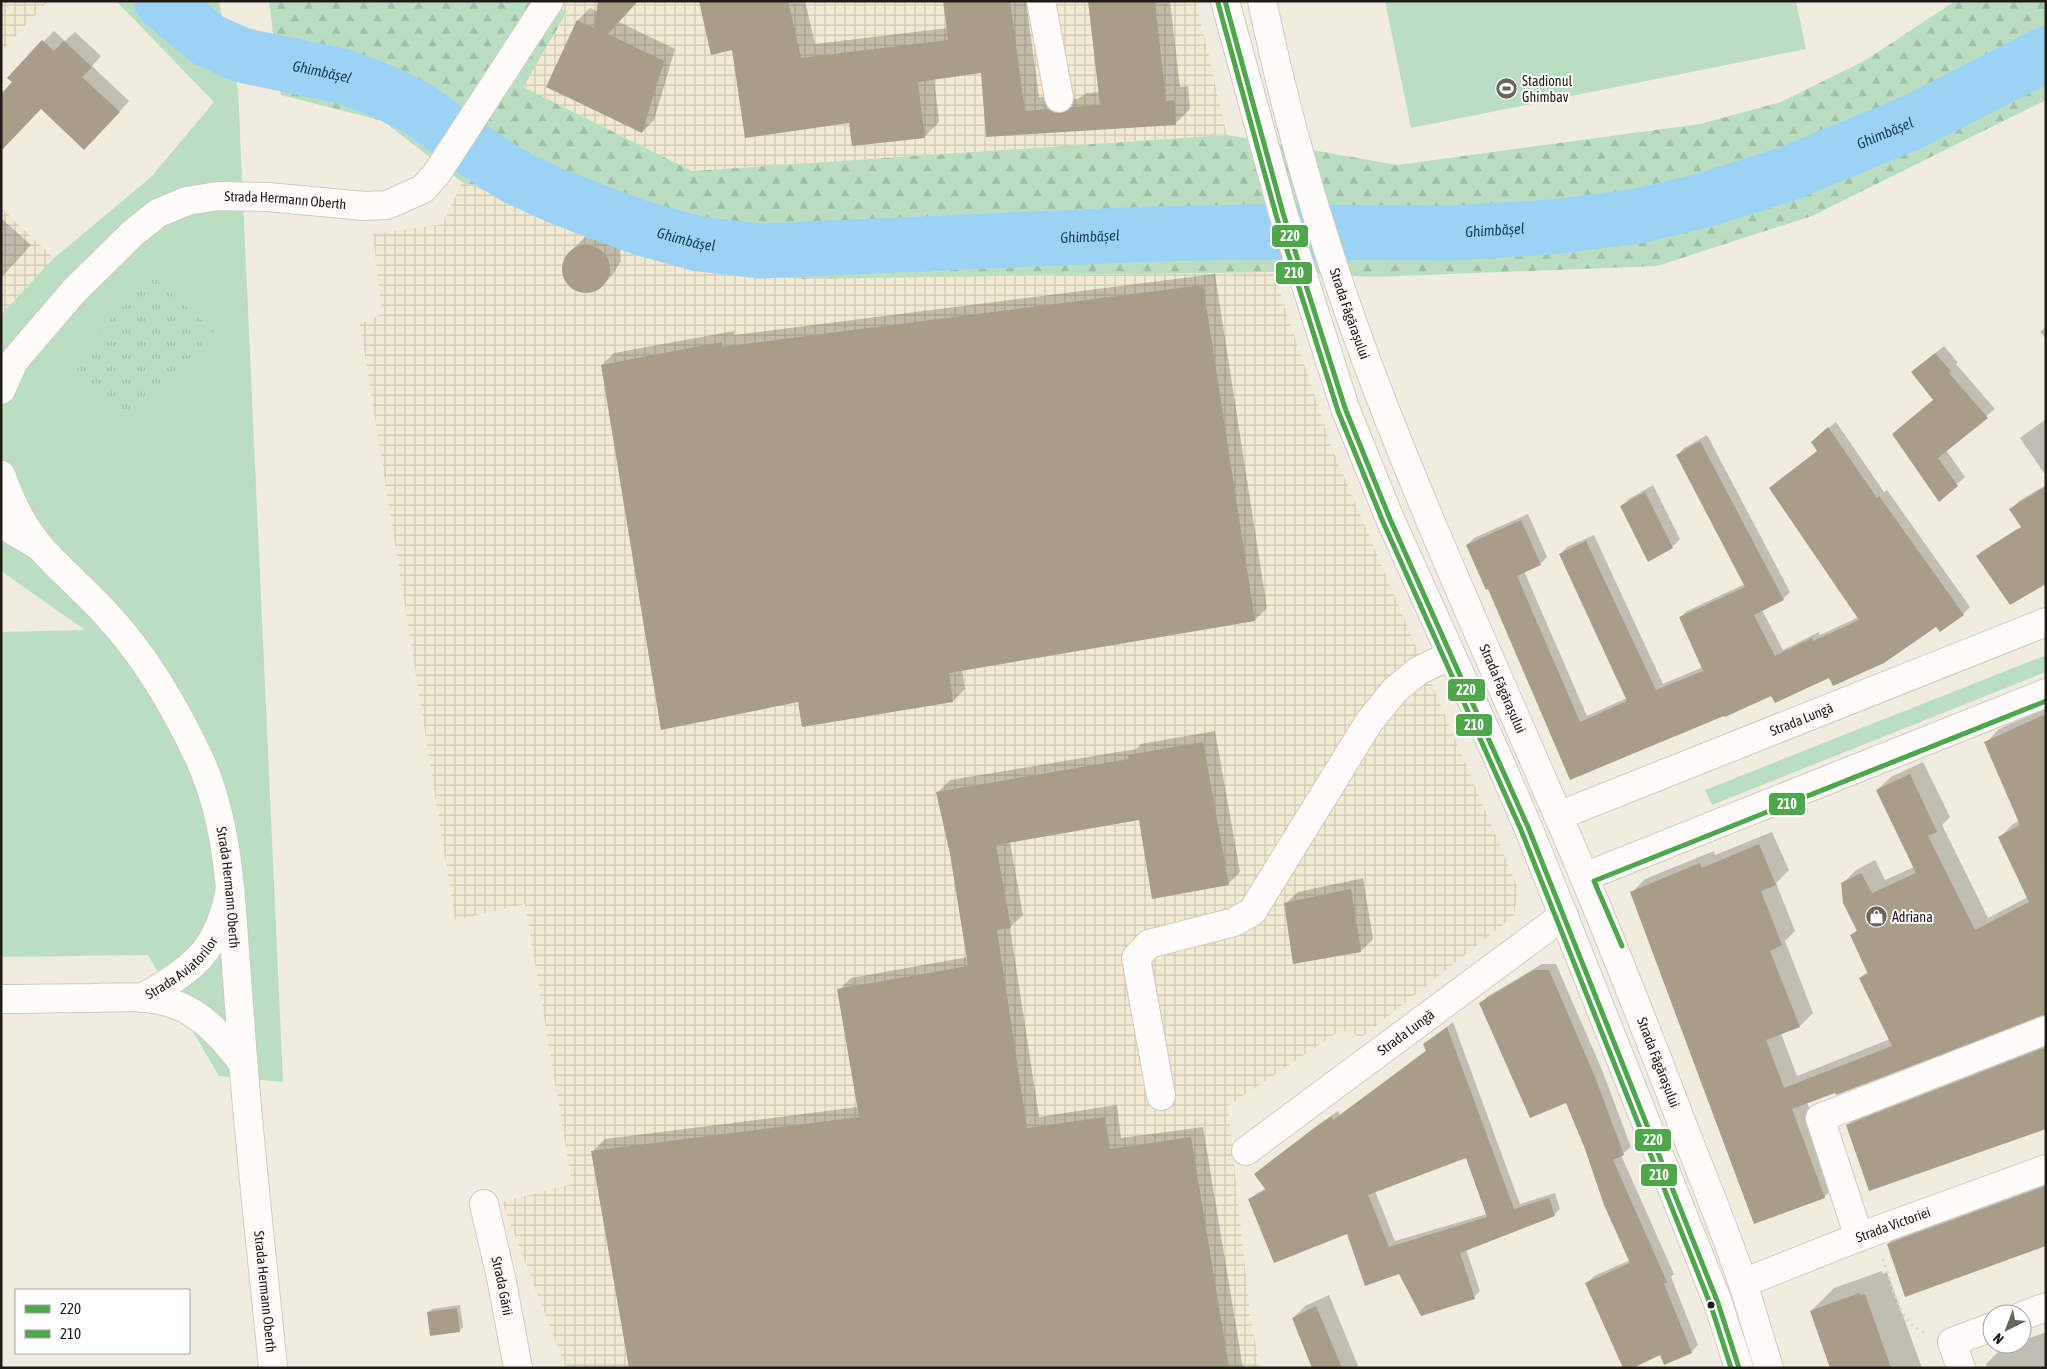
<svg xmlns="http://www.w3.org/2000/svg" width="2047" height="1369" font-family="'Asap Condensed',sans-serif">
<defs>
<pattern id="industrial-grid" width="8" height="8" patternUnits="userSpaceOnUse" patternTransform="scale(1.25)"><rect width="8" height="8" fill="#f1ebd4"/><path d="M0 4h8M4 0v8" fill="none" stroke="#cec9b5"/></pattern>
<pattern id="forest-firs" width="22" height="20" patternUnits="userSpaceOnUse" patternTransform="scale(1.25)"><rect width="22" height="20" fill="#bbdec2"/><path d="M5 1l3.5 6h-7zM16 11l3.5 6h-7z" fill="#a0bea6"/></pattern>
<pattern id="park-tufts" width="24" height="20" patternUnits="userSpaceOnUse" patternTransform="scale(1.25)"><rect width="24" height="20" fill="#bbdec2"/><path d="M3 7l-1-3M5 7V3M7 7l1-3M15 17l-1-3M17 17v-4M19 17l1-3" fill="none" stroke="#a0bea6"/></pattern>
</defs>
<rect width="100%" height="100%" fill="#f0ede0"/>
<path fill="url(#industrial-grid)" d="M1 1H48L1 52Z
M547 1H1196L1227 135 692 171 523 87 567 13Z
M462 182 681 265 802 279 1273 272 1332 448 1518 888 1514 916 1362 1037 1341 1030 1228 1106 1250 1315 1260 1368H566L502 1202 572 1184 525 904 455 920 360 324 382 314 373 234 443 224Z
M1 208 54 258 1 315Z"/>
<path fill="#bbdec2" d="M116 1H219L238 89 283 1082 219 1076 148 955 1 957V632L85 630 1 571V315L54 258 151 177 214 102Z
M1385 1H1796L1806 49 1411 128Z
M2046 655V672L1712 805 1705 790Z"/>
<path fill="url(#forest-firs)" d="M269 1H547L567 12 523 87 692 171 1227 135 1397 165 1700 124 1781 102 1866 60 1955 1H2046V100L1812 216 1657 266 1375 277 1273 272 802 279 681 265 462 182 383 121 281 95Z"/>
<path fill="url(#park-tufts)" d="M151 275 214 331 129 427 65 371Z"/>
<path fill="#0003" fill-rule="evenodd" d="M700 1H805L815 44 948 28 944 1H1026L1039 97 1063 95 1069 99H1077L1087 93 1100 92 1090 1H1170L1180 87 1188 86 1190 109 1175 124 987 135 982 72 934 78 939 122 925 136 854 145 850 121 733 48Z
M590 8 675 49 654 120 642 132 578 20Z
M54 31 65 41 75 32 101 56 92 66 129 101 95 138 9 77Z
M1 218 31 245 1 278Z
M602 233 609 235 620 246 621 261 613 274 601 287 587 292 572 288 567 283 562 268 568 254 586 236Z
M1215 274 1267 608 1255 620 962 669 965 689 953 701H799L602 365 614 353 734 331V335Z
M2046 327V339L2040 332Z
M1944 346 1958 363 1956 364 1995 409 1946 450 1965 477 1939 500 1934 400 1913 372Z
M2046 419V476L2020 438Z
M1836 422 1884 492 1887 490 1970 607 1963 614 1830 676 1772 694 1571 779 1489 587 1467 545 1474 538 1528 514 1547 557 1540 564 1524 571 1587 716 1627 698 1560 554 1567 547 1594 535 1663 684 1703 667 1680 618 1687 611 1745 584 1678 455 1684 448 1707 435 1790 592 1783 599 1762 610 1783 650 1819 632 1820 635 1859 617 1818 450 1820 435Z
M1653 485 1680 539 1672 547 1621 507 1629 499Z
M2046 485V521L2011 509 2019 501Z
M2017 529 2029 547 1977 556 1982 551Z
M2046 708V1014L1807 1102 1837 1184 1824 1197 1632 892 1645 879 1714 851 1715 855 1772 832 1789 870 1776 883 1795 931 1785 941 1813 1013 1800 1026 1781 1033 1797 1076 1890 1039 1860 978 1868 971 1852 935 1857 930 1843 883 1856 870 1875 860 1885 880 1914 867 1877 790 1891 777 1923 762 1950 817 1942 825 1988 918 2028 897 1999 838 2013 824 2020 820 1986 743 1999 729Z
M1215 731 1240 872 1228 884 1140 819 1010 842 1023 915 1010 927 1039 1117 1117 1105 1121 1138 1203 1127 1243 1368H630L593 1151 605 1139 858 1107 839 990 851 978 968 957 951 853 938 792 950 780 1136 749 1141 744Z
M1363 878 1373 939 1361 951 1294 963 1285 904 1298 892Z
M1542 964H1556L1602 1070 1631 1147 1621 1155 1674 1274 1671 1277 1698 1345 1691 1352 1661 1354 1587 1283 1594 1276 1630 1260 1567 1101 1480 1004 1488 996Z
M1453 1022 1520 1204 1555 1193 1560 1209 1554 1215 1466 1249 1480 1291 1474 1297 1400 1272 1347 1232 1249 1200 1256 1194 1266 1188 1256 1174 1262 1168 1319 1124 1338 1111 1340 1115 1427 1050 1425 1044ZM1467 1156 1487 1214 1395 1241 1375 1191Z
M2046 1040V1127L1848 1125 1861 1112Z
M2046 1174V1244H1888L1908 1224Z
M1882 1271 1883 1274 1887 1272 1922 1368H1832L1811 1311 1834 1288Z
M1329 1295 1359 1368H1314L1293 1318 1305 1306Z
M460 1305 463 1327 460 1330 428 1312 432 1309Z
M2046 1332V1368H1987L1986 1364 2001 1349 2014 1344H2022V1341Z"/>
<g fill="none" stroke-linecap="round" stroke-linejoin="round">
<path stroke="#9cd3f4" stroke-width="55" id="s1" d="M161 1 208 40 241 55 346 77 387 93 419 109 478 153 517 178 561 198 641 228 699 244 760 251 1152 234 1247 232 1452 233 1552 227 1638 216 1705 200 1787 174 1915 121 2046 54"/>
</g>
<path fill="#a89d89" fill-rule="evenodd" d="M598 1H638L608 34 664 61 642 133 546 87 577 20 594 28Z
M699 1H788L801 58 948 40 943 1H1010L1025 111 1048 109 1054 113H1061L1071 107 1100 105 1088 1H1155L1166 101 1174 100 1176 125 986 137 981 73 918 82 925 138 852 146 849 123 745 138 732 50 711 55Z
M42 40 54 51 64 41 92 67 82 77 120 112 84 150 41 109 1 151V94L12 82 7 78Z
M562 269a24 24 0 1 1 48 0a24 24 0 1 1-48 0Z
M1203 285 1255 621 949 673 953 702 802 727 798 702 661 730 601 365 722 342V347Z
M1935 353 1951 371 1949 373 1988 418 1938 458 1958 486 1939 502 1892 434 1933 400 1911 372Z
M1828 427 1877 498 1879 496 1964 615 1940 632 1936 627 1884 663 1833 686 1829 678 1775 703 1771 696 1725 717 1724 716 1649 747 1570 780 1488 589 1486 590 1466 545 1521 520 1541 565 1517 576 1580 722 1627 701 1559 554 1586 541 1656 690 1703 671 1679 617 1745 587 1676 455 1700 441 1784 600 1754 615 1775 656 1812 638 1813 641 1859 620 1769 488 1817 451 1811 442Z
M2046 486V584L2010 605 1976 556 2021 527 2009 509Z
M1645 492 1673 548 1648 562 1620 506Z
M2046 714V882L2037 863 2046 883V1015L1836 1095 1835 1093 1792 1109 1825 1198 1754 1224 1630 892 1700 863 1702 868 1759 844 1776 885 1761 891 1782 945 1770 951 1800 1027 1766 1040 1784 1088 1892 1046 1859 978 1868 974 1850 935 1857 931 1843 903 1841 883 1861 873 1872 893 1916 873 1876 790 1910 774 1937 832 1928 836 1975 930 2029 902 1998 837 2020 825 1984 742Z
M1203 742 1229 885 1152 899 1139 820 996 845 1011 928 997 930 1027 1128 1105 1117 1110 1149 1191 1137 1229 1368H629L591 1151 859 1117 837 989 968 966 950 854 936 792 1129 759 1128 755Z
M1351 889 1361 952 1293 964 1284 903Z
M1534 970H1549L1595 1077 1624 1155 1613 1160 1667 1282 1664 1284 1692 1353 1664 1365 1660 1355 1633 1368H1623L1585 1283 1630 1263 1604 1205 1585 1149 1566 1103 1530 1118 1479 1003Z
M1447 1027 1514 1209 1549 1198 1555 1216 1460 1253 1475 1299 1421 1316 1399 1274 1365 1286 1347 1234 1274 1263 1248 1199 1266 1190 1254 1174 1312 1130 1332 1116 1333 1120 1426 1051 1423 1044ZM1466 1158 1487 1217 1389 1247 1368 1195Z
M2046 1047V1129L1869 1191 1846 1125Z
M2046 1186V1246L1905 1297 1887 1244Z
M1859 1293 1860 1295 1865 1294 1891 1368H1830L1810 1311Z
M1316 1306 1342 1368H1312L1292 1318Z
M457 1308 460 1332 430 1336 427 1312Z"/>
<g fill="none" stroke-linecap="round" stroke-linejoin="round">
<defs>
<g id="minor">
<path d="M1041 1 1059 98"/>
<path d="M1 524 39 546"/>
<path id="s2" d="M1558 816 2046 622"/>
<path d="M1584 877 2046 693"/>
<path id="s3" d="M142 998C191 970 218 952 229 893"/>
<path d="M1 999C32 999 63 998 94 998 120 997 148 995 174 1004 203 1014 224 1039 243 1063"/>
<path d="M1161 1096 1136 958 1149 944 1234 922 1252 912 1369 722 1395 690 1418 671 1451 655"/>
<path id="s4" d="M1246 1151 1564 915"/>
<path id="s5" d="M484 1204 502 1282 518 1368"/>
<path d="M1859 1237 1820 1118 2046 1030"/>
<path id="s6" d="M1743 1283 1859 1237 2046 1169"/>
<path d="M2022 1316 2046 1307"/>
<path d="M1961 1368 1952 1342 1992 1327"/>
</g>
<g id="major">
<path id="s7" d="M1 390 14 361 74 291 133 233 158 213 187 201 218 196 268 197 364 206 387 205 423 189 437 173 549 1"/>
<path id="s8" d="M1 475C10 500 22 526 40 547 61 571 87 592 108 616 147 658 175 707 199 758 225 814 230 878 234 938 237 978 240 1019 243 1059 251 1162 263 1265 273 1368"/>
</g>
<g id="highway">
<path d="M1225 1 1283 213 1345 408 1390 519 1498 758 1528 827 1718 1303 1739 1368"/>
<path id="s9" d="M1262 1C1290 135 1330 267 1379 394 1434 536 1497 674 1557 813 1602 916 1643 1021 1683 1126 1703 1178 1725 1230 1743 1284 1752 1311 1760 1340 1769 1368"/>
</g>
</defs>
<use href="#minor" stroke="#cdcbc0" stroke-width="30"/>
<use href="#major" stroke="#cdcbc0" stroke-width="30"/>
<use href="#highway" stroke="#cdcbc0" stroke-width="30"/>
<path stroke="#d8d7d3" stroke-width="3" stroke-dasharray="2.5 4" stroke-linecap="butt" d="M1883 1259C1892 1284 1898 1323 1926 1333"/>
<use href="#minor" stroke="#fdfcfa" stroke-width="28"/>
<use href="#major" stroke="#fdfcfa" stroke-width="28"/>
<use href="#highway" stroke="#fdfcfa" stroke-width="28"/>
<defs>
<path id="bus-1" d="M1225 1 1283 213 1345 408 1390 519 1528 827 1718 1303 1739 1368"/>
<path id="bus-2" d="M1218 3 1276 215 1338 411 1383 522 1521 830 1711 1306 1731 1368
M1622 946 1594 881 2046 701"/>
</defs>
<use href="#bus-1" stroke="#fff" stroke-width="9"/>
<use href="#bus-2" stroke="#fff" stroke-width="9"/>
<use href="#bus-1" stroke="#4ea74b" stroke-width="5"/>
<use href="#bus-2" stroke="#4ea74b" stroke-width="5"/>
</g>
<defs>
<symbol id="stadium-disc" viewBox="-11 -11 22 22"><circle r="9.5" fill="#68655b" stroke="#fff"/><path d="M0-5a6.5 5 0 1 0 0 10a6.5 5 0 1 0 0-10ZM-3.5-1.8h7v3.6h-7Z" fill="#fff"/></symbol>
<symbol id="shop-disc" viewBox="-11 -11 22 22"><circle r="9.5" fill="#68655b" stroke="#fff"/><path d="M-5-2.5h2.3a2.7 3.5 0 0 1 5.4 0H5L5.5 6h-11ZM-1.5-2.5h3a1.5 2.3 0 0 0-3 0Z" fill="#fff"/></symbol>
</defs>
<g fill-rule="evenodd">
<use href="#stadium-disc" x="1494" y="76" width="25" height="25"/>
<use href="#shop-disc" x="1864" y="904" width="25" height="25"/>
</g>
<circle fill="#1e1c14" stroke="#fff" stroke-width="2" cx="1711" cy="1305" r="4.5"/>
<g text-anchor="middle" stroke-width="4" stroke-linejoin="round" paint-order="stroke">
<g font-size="14" fill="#1e1c14" stroke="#fff" text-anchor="start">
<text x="1522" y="86">Stadionul<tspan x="1522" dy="16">Ghimbav</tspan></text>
<text x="1892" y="922">Adriana</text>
</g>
<g font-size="14" fill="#1e1c14" stroke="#fff">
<text dy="5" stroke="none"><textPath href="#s7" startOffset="369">Strada Hermann Oberth</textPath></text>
<text dy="5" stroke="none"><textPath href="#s9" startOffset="325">Strada Făgărașului</textPath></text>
<text dy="5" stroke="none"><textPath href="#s9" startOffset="730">Strada Făgărașului</textPath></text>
<text dy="5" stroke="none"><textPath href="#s2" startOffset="262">Strada Lungă</textPath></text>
<text dy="5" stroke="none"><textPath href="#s8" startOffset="482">Strada Hermann Oberth</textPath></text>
<text dy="5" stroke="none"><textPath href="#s3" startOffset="50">Strada Aviatorilor</textPath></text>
<text dy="5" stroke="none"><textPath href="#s4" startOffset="199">Strada Lungă</textPath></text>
<text dy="5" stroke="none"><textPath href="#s9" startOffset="1135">Strada Făgărașului</textPath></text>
<text dy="5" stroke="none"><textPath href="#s6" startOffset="161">Strada Victoriei</textPath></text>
<text dy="5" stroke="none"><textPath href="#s5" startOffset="84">Strada Gării</textPath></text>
<text dy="5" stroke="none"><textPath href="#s8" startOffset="888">Strada Hermann Oberth</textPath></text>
</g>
<g font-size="15" font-style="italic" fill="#193c52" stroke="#fff">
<text dy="5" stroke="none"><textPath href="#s1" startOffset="180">Ghimbășel</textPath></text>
<text dy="5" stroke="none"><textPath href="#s1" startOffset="1800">Ghimbășel</textPath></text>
<text dy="5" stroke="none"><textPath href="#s1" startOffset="1395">Ghimbășel</textPath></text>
<text dy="5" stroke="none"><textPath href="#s1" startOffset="990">Ghimbășel</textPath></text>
<text dy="5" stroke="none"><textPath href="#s1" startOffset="585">Ghimbășel</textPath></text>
</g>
</g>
<g stroke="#fff" stroke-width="2">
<rect x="1271" y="224" width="38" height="24" rx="5" fill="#4ea74b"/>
<rect x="1275" y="261" width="38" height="24" rx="5" fill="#4ea74b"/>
<rect x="1447" y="678" width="39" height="24" rx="5" fill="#4ea74b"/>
<rect x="1455" y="713" width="38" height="24" rx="5" fill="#4ea74b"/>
<rect x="1768" y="792" width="38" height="24" rx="5" fill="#4ea74b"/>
<rect x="1634" y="1128" width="38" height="24" rx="5" fill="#4ea74b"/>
<rect x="1640" y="1163" width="38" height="24" rx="5" fill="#4ea74b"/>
</g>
<g font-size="14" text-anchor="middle" font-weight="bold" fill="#fff">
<text x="1290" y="241">220</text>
<text x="1294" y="278">210</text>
<text x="1466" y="695">220</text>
<text x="1474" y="730">210</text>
<text x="1787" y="809">210</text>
<text x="1653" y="1145">220</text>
<text x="1659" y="1180">210</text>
</g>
<rect width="2047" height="1369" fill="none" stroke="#1e1c14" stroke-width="5"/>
<rect x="15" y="1289" width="175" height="65" fill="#ffffff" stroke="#a5a4a1"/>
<rect x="25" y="1305" width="25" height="8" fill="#4ea74b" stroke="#a5a4a1"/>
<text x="60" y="1314" font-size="15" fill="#1e1c14">220</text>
<rect x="25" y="1330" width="25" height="8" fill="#4ea74b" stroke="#a5a4a1"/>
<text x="60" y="1339" font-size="15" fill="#1e1c14">210</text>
<g transform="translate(2007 1329) rotate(222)"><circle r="24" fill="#ffffff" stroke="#a5a4a1"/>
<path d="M0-4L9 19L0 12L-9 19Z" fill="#68655b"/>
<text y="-8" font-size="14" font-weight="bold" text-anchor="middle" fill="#1e1c14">N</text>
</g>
</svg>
